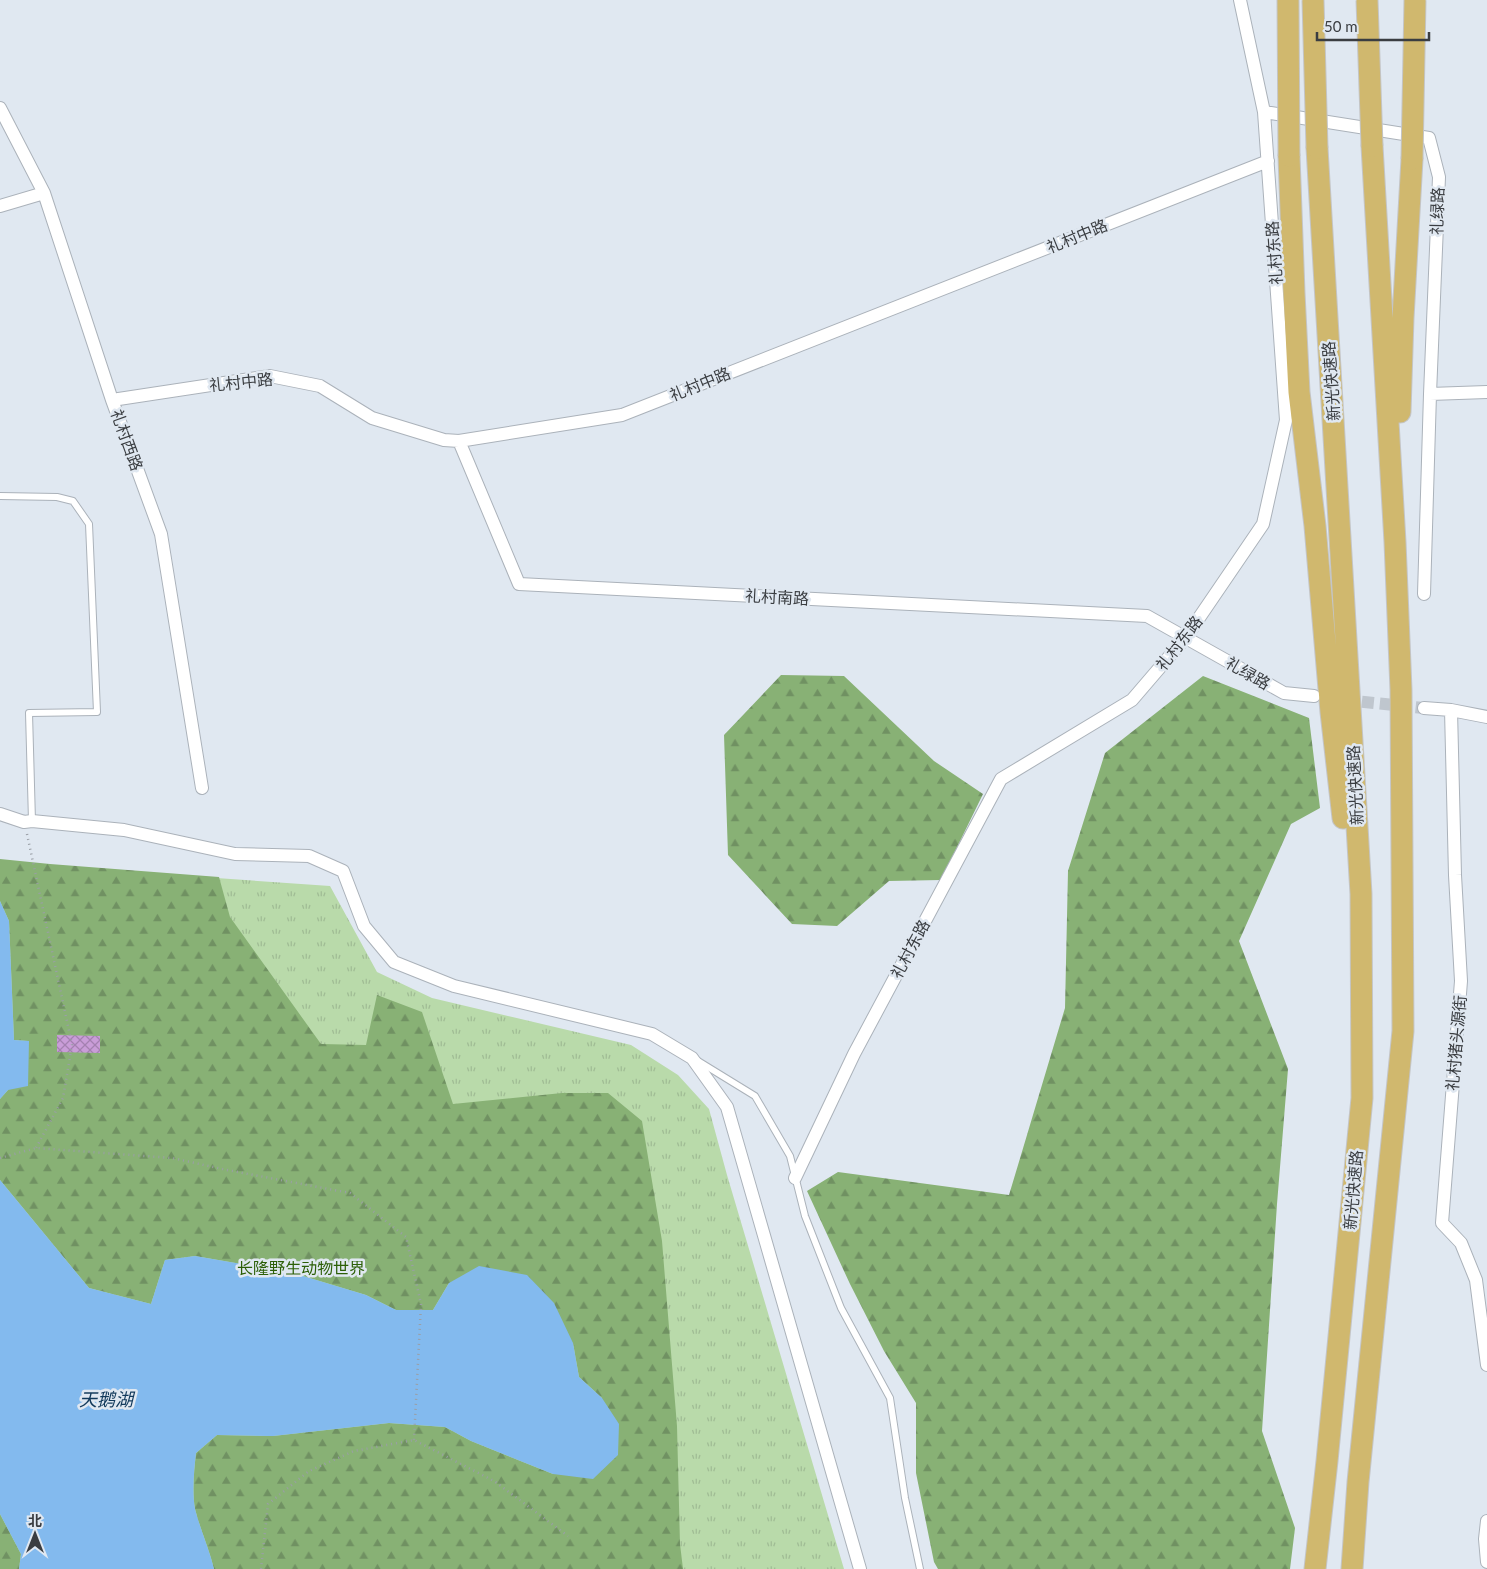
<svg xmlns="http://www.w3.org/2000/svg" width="1487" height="1569" font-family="Lato,'Noto Sans SC',sans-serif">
<defs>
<pattern id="grass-tufts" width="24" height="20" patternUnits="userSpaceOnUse" patternTransform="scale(1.25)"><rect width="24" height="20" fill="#b9daaa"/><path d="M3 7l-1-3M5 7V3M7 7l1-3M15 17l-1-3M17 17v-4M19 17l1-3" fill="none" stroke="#a0bc94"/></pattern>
<pattern id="forest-firs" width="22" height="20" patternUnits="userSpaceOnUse" patternTransform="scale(1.25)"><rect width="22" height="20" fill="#88b175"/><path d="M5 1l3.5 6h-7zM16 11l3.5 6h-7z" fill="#709162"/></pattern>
<pattern id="building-cross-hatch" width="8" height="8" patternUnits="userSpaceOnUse" patternTransform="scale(1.25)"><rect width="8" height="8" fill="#c99dd8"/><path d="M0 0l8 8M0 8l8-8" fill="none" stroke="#a481b1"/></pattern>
</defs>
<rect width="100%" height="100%" fill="#e0e8f1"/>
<path fill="url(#grass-tufts)" d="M0 863 330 886 377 972 432 998 631 1045 678 1075 709 1109 727 1175 844 1569H0Z"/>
<path fill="url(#forest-firs)" d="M781 675 844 676 934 761 983 794 941 880 889 881 837 926 792 924 728 855 724 735Z
M1203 676 1309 718 1320 808 1291 824 1239 941 1288 1069 1277 1204 1262 1431 1295 1528 1290 1569H938L934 1562 916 1473V1403L884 1351 850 1284 807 1191 838 1172 1009 1195 1065 1008 1068 871 1105 753Z
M0 859 50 864 219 877 230 917 321 1044 366 1045 377 995 422 1012 453 1104 562 1093H608L642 1121 662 1241 677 1426 680 1544 683 1569H214C209 1548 200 1529 195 1509 192 1492 194 1470 196 1453L217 1435 273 1436 389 1423 445 1427 471 1441 553 1474 602 1398 579 1377 573 1343 449 1283 433 1310H396L366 1295 293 1273 195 1256 165 1260 151 1304 89 1288 0 1180V1099L8 1090 28 1041 14 1040 9 921 0 901Z
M0 1514 21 1554 19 1569H0Z"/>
<path fill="#83baee" d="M0 901 9 921 14 1040 29 1041 28 1086 8 1090 0 1099Z
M0 1180 89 1288 151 1304 165 1260 195 1256 293 1273 366 1295 396 1310H433L449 1283 479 1266 527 1275 554 1303 573 1343 579 1377 602 1398 619 1424 618 1455 593 1479 553 1474 471 1441 445 1427 389 1423 273 1436 217 1435 196 1453C194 1470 192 1492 195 1509 200 1529 209 1548 214 1569H19L21 1554 0 1514Z"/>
<path fill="url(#building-cross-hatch)" d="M57 1035 100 1036V1053L57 1052Z"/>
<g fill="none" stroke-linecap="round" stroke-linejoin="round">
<path stroke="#bfc6ce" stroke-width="12" stroke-dasharray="12 6" stroke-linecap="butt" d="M1344 700 1424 708"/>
<defs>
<path id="service" d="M0 496 57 497 73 501 89 524 97 712 29 713 32 821
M698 1061 755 1096 790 1156 805 1216 841 1308 890 1398 905 1498 920 1569"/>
<path id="minor" d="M0 108 44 193 112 400 161 534 202 788
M1264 112 1429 138 1439 177 1430 394 1487 392
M0 206 44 193
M112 400 270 376 320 386 372 418 444 440 459 441 622 415 1268 161
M459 441 519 584 1147 616 1284 693 1314 696
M1424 594 1430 394
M1424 708 1451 710 1487 717
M1451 710 1455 875 1461 981 1442 1223 1461 1243 1476 1280 1487 1365
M0 814 24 822 32 821 124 830 235 854 309 856 343 871 364 926 394 962 454 986 652 1034 692 1058 727 1107 860 1569
M795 1178 854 1054 1001 779 1132 700 1186 637 1263 524 1286 420 1264 112 1240 0
M1487 1521 1485 1539 1487 1562"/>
<path id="trunk" d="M1289 156 1294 293 1299 392 1315 526 1331 712 1343 818
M1400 412 1403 318 1412 159
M1315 1569 1327 1461 1362 1098 1361 894 1317 148
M1352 1569 1358 1482 1403 1031 1401 690 1395 542 1372 146"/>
</defs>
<use href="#service" stroke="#abb2ba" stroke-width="8"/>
<use href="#minor" stroke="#abb2ba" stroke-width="14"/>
<use href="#trunk" stroke="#c4c5c6" stroke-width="23"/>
<path stroke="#9a9fa6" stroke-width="2.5" stroke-dasharray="1 4" stroke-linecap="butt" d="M27 834 72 1045 63 1098 36 1148
M0 1158 36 1148 172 1158 227 1170 350 1193 406 1237 421 1304 414 1440
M261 1569 268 1504 309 1471 354 1451 414 1440 494 1481 568 1536"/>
<use href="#service" stroke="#fff" stroke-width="6"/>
<use href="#minor" stroke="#fff" stroke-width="12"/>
<use href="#trunk" stroke="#d0b86e" stroke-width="21"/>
<defs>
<path id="trunk-bridge" d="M1288 0 1289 156
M1313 0 1317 148
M1367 0 1372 146
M1412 159 1415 0"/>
</defs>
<use href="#trunk-bridge" stroke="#c4c5c6" stroke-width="23" stroke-linecap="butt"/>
<use href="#trunk-bridge" stroke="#d0b86e" stroke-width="21"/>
</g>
<g text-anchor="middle" stroke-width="5" stroke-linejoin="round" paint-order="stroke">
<g font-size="16" fill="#3a3d41" stroke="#e0e8f1">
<text transform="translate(1437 211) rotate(-88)" y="6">礼绿路</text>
<text transform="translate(1077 236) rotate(-22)" y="6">礼村中路</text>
<text transform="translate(1274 253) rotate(-94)" y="6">礼村东路</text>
<text transform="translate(1331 381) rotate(-94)" y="6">新光快速路</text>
<text transform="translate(241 382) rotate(-6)" y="6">礼村中路</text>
<text transform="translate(700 384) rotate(-22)" y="6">礼村中路</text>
<text transform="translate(127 440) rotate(70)" y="6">礼村西路</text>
<text transform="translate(777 597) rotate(3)" y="6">礼村南路</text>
<text transform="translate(1179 643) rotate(-52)" y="6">礼村东路</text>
<text transform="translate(1248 673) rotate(30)" y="6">礼绿路</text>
<text transform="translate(1355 785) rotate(-93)" y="6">新光快速路</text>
<text transform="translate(910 949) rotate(-62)" y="6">礼村东路</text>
<text transform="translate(1456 1043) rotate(-85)" y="6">礼村猪头源街</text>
<text transform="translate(1353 1190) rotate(-85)" y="6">新光快速路</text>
</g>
<g font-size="16" fill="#2c5f07" stroke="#e0e8f1">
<text x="301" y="1274">长隆野生动物世界</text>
</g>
<g font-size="18" font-style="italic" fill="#11395b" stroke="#e0e8f1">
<text x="106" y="1406">天鹅湖</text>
</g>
</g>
<g transform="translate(35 1534)" stroke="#e0e8f1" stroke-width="4" paint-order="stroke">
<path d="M0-4L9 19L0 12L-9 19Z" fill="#3a3d41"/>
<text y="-8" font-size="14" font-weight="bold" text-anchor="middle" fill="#3a3d41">北</text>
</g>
<path d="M1317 32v8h112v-8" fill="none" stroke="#3a3d41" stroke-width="2.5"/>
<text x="1324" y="32" font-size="15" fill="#3a3d41" stroke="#e0e8f1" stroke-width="4" paint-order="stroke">50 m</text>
</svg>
